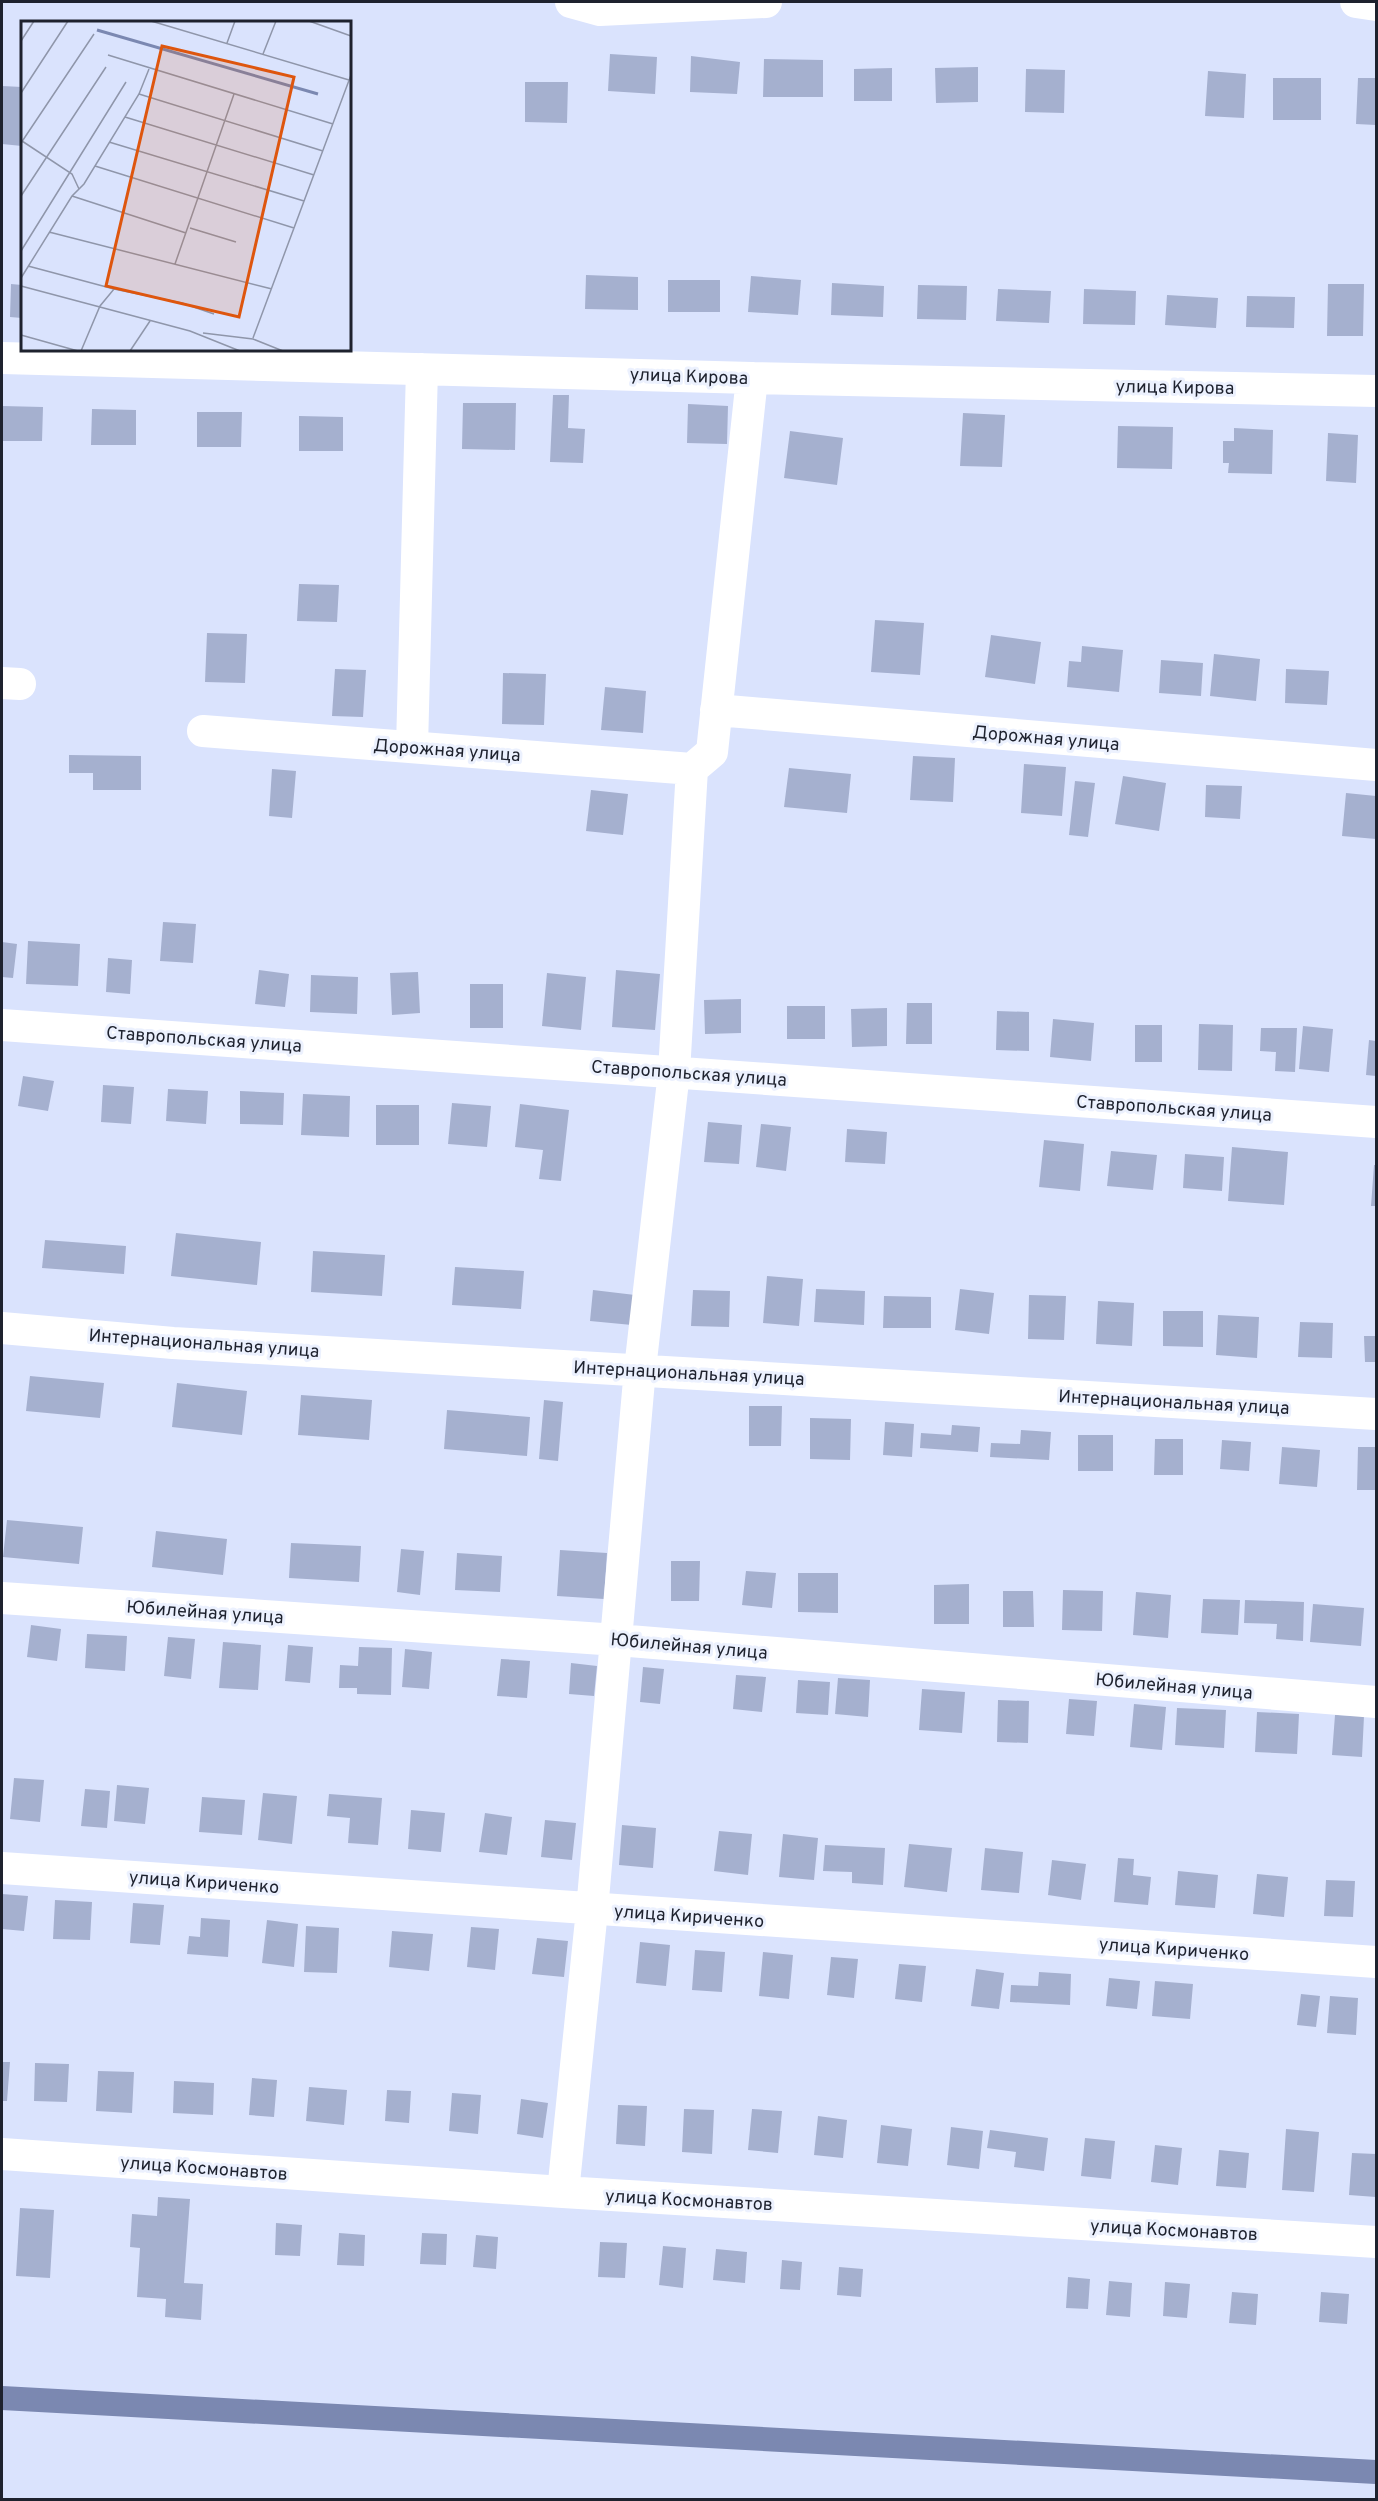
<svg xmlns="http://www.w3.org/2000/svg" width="1378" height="2501" font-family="Overpass,sans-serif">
<rect width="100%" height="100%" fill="#dae3fd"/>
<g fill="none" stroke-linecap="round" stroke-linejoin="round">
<path stroke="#7b88b1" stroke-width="24" d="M2 2398 1376 2472"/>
</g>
<path fill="#a5b0cf" d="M610 54 657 57 655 94 608 91Z
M691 56 740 62 737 94 690 92Z
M764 59 823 60V97H763Z
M978 67V102L936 103 935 68Z
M892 68V101H854V69Z
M1026 69 1065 70 1064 113 1025 112Z
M1208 71 1246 74 1244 118 1205 116Z
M1273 78H1321V120H1273Z
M1358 78H1376V125L1356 124Z
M525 82H568L567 123 525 122Z
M2 86 22 87V146L2 144Z
M586 275 638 277V310L585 309Z
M751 276 801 280 798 315 748 312Z
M668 280H720V312H668Z
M832 283 884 286 883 317 831 315Z
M11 284 22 285V318L10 317Z
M1328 284H1364L1363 336H1327Z
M918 285 967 286 966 320 917 319Z
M998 289 1051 291 1049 323 996 321Z
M1084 289 1136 291 1135 325 1083 324Z
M1167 295 1218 298 1216 328 1165 325Z
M1247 296 1295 297 1294 328 1246 327Z
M553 395H569L568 428 585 429 583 463 550 462Z
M463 403H516L515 450 462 449Z
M688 404 728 406 727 444 687 443Z
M2 406 43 407 42 441H2Z
M92 409 136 410V445H91Z
M197 412H242L241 447H197Z
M963 413 1005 415 1002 467 960 466Z
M299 416 343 417V451H299Z
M1118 426 1173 427 1172 469 1117 468Z
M1234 428 1273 430 1272 474 1228 473 1229 463H1223V441H1234Z
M790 431 843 438 837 485 784 478Z
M1328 433 1358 435 1356 483 1326 481Z
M299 584 339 585 337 622 297 621Z
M875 620 924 623 920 675 871 672Z
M207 633 247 634 245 683 205 682Z
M991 635 1041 642 1035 684 985 677Z
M1082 646 1123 650 1119 692 1067 687 1069 661 1081 662Z
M1214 654 1260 659 1256 701 1210 696Z
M1161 660 1203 663 1201 696 1159 693Z
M335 669 366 670 363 717 332 716Z
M1286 669 1329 671 1327 705 1285 703Z
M503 673 546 674 544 725 502 724Z
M605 687 646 691 643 733 601 730Z
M69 755 141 756V790H93V773H69Z
M913 756 955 758 953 802 910 800Z
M1024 764 1066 767 1062 816 1021 813Z
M789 768 851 774 847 813 784 807Z
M272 769 296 771 292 818 269 816Z
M1123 776 1166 783 1159 831 1115 824Z
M1075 781 1095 783 1088 837 1069 835Z
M1206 785 1242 786 1240 819 1205 817Z
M591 790 628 794 623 835 586 831Z
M1346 793 1376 796V839L1342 836Z
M163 922 196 924 193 963 160 961Z
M28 941 80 944 78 986 26 984Z
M2 942 17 944 13 978 2 977Z
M108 958 132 960 130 994 106 992Z
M259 970 289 974 285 1007 255 1004Z
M616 970 660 974 655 1030 612 1027Z
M418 972 420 1013 392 1015 390 973Z
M547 973 586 977 581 1030 542 1026Z
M311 975 358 977 357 1014 310 1012Z
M470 984H503V1028H470Z
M741 999V1033L705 1034 704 1000Z
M907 1003H932V1044H906Z
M787 1006H825V1039H787Z
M887 1008V1046L852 1047 851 1009Z
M997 1011 1029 1012V1051L996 1050Z
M1053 1019 1094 1023 1091 1061 1050 1057Z
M1199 1024 1233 1025 1232 1071 1198 1070Z
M1135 1025H1162V1062H1135Z
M1303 1026 1333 1029 1329 1072 1299 1069Z
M1261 1028H1297L1295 1072 1275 1071 1276 1052 1260 1051Z
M1369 1040 1376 1041V1076L1366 1075Z
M23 1076 54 1081 48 1111 18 1106Z
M103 1085 134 1087 131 1124 101 1122Z
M168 1089 208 1091 206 1124 166 1121Z
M240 1091 284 1093 283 1125 240 1124Z
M303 1094 350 1096 349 1137 301 1135Z
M452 1103 491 1106 487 1147 448 1144Z
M520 1104 569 1110 561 1181 539 1179 543 1150 515 1147Z
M376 1105H419V1145H376Z
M708 1122 742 1125 739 1164 704 1162Z
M761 1124 791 1127 786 1171 756 1167Z
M847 1129 887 1132 885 1164 845 1162Z
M1044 1140 1084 1144 1080 1191 1039 1187Z
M1232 1147 1288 1152 1284 1205 1228 1201Z
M1111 1151 1157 1155 1153 1190 1107 1186Z
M1185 1154 1224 1157 1222 1191 1183 1188Z
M1374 1165H1376V1206H1371Z
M176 1233 261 1242 257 1285 171 1276Z
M45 1240 126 1246 124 1274 42 1268Z
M313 1251 385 1255 382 1296 311 1292Z
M455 1267 524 1271 521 1309 452 1305Z
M767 1276 803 1279 799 1326 763 1323Z
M816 1289 865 1291 864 1325 814 1322Z
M960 1289 994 1293 989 1334 955 1330Z
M593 1290 635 1295 632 1325 590 1321Z
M693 1290 730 1291 729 1327 691 1326Z
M1029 1295 1066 1296 1064 1340 1028 1339Z
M884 1296 931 1297V1328H883Z
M1098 1301 1134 1303 1132 1346 1096 1344Z
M1163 1311H1203V1347L1163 1346Z
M1218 1315 1259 1317 1257 1358 1216 1355Z
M1300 1322 1333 1323 1332 1358 1298 1357Z
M1364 1336H1376V1362H1365Z
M30 1376 104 1383 100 1418 26 1411Z
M177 1383 247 1391 242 1435 172 1427Z
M301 1395 372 1400 369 1440 298 1435Z
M544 1400 563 1402 558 1461 539 1459Z
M749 1406H782L781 1446H749Z
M447 1410 530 1417 527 1456 444 1449Z
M810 1418 851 1419 850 1460 810 1459Z
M885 1422 914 1424 912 1457 883 1455Z
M952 1425 980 1427 978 1452 920 1448 921 1433 951 1435Z
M1021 1430 1051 1432 1049 1460 990 1457 991 1443 1020 1444Z
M1078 1435H1113V1471H1078Z
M1155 1439H1183V1475H1154Z
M1222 1440 1251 1442 1249 1471 1220 1469Z
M1282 1447 1320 1450 1317 1487 1279 1484Z
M1358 1447H1376V1490H1357Z
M7 1520 83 1527 79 1564 3 1557Z
M156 1531 227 1539 223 1575 152 1567Z
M291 1543 361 1546 359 1582 289 1578Z
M401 1549 424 1551 420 1595 397 1592Z
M560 1550 607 1553 604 1599 557 1596Z
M457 1553 502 1556 500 1592 455 1590Z
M671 1561H700L699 1601H671Z
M746 1571 776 1573 772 1608 742 1605Z
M798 1573H838V1613L798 1612Z
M969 1584V1624H934V1585Z
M1063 1590 1103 1591 1102 1631 1062 1630Z
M1003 1591H1033L1034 1627H1003Z
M1136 1592 1171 1595 1168 1638 1133 1635Z
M1203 1599 1240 1600 1238 1635 1201 1633Z
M1245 1600 1304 1602 1303 1641 1276 1639 1277 1624 1244 1623Z
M1313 1604 1364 1608 1361 1646 1310 1642Z
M31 1625 61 1629 57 1661 27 1657Z
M87 1634 127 1636 125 1671 85 1668Z
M168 1637 195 1639 191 1679 164 1676Z
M223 1642 261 1645 258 1690 219 1688Z
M288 1645 313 1647 310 1683 285 1681Z
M359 1647 392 1648 391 1695 357 1694V1688H339L340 1665 358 1666Z
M405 1649 432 1652 429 1689 402 1687Z
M501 1659 530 1661 527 1698 497 1696Z
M571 1663 597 1666 594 1696 569 1694Z
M643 1667 664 1669 660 1704 640 1702Z
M736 1675 766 1677 762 1712 733 1709Z
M838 1678 870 1680 868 1717 835 1714Z
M798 1680 830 1682 828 1715 796 1713Z
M922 1689 965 1692 962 1733 919 1730Z
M1069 1699 1097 1701 1094 1736 1066 1734Z
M998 1700 1029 1701 1028 1743 997 1742Z
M1134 1704 1166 1707 1162 1750 1130 1747Z
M1177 1708 1226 1710 1224 1748 1175 1745Z
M1257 1712 1299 1714 1297 1754 1255 1752Z
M1335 1715 1364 1716 1362 1757 1332 1755Z
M14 1778 44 1780 40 1822 10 1819Z
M117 1785 149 1788 145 1824 114 1821Z
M85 1789 110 1791 107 1828 81 1826Z
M263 1793 297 1796 292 1844 258 1840Z
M329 1794 382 1798 378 1845 348 1843 350 1818 327 1816Z
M202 1797 245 1800 242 1835 199 1832Z
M411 1810 445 1813 441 1852 408 1849Z
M485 1813 512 1817 507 1855 479 1852Z
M545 1820 576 1823 572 1860 541 1857Z
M622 1825 656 1828 653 1868 619 1865Z
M719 1831 752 1834 748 1875 714 1871Z
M783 1834 818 1838 814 1880 779 1877Z
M909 1844 952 1848 947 1892 904 1887Z
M825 1845 885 1848 883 1885 852 1883V1872L823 1871Z
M985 1848 1023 1852 1019 1893 981 1890Z
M1118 1858 1134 1859 1133 1875 1151 1877 1148 1905 1114 1902Z
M1052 1860 1086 1864 1081 1900 1048 1895Z
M1178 1871 1218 1875 1215 1908 1175 1905Z
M1257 1874 1288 1877 1284 1917 1253 1914Z
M1326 1880 1355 1881 1353 1917 1324 1916Z
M2 1894 28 1896 24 1931 2 1929Z
M55 1900 92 1902 90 1940 53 1939Z
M133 1903 164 1905 160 1945 130 1943Z
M201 1918 230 1920 228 1957 187 1954 189 1936 200 1937Z
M267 1920 298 1924 294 1967 262 1963Z
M306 1926 339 1928 337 1973 304 1972Z
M471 1927 499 1929 495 1970 467 1967Z
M392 1931 433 1934 429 1971 389 1967Z
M537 1938 568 1941 564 1977 532 1974Z
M640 1942 670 1945 666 1986 636 1983Z
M695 1950 725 1952 722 1992 692 1990Z
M763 1952 793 1955 789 1999 759 1996Z
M831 1957 858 1959 854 1998 827 1995Z
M899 1964 926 1966 922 2002 895 1999Z
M976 1969 1004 1973 999 2009 971 2006Z
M1039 1972 1071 1974 1070 2005 1010 2002 1011 1985 1038 1986Z
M1109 1978 1140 1981 1137 2009 1106 2006Z
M1155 1981 1193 1984 1190 2019 1152 2016Z
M1301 1994 1320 1996 1316 2027 1297 2025Z
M1330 1996 1358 1998 1356 2035 1327 2033Z
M2 2062H10L7 2101H2Z
M35 2063 69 2064 67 2102 34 2101Z
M98 2071 134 2072 132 2113 96 2111Z
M252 2078 277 2080 274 2117 249 2115Z
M174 2081 214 2083 213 2115 173 2113Z
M309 2087 347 2090 344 2125 306 2121Z
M387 2090 411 2091 409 2123 385 2121Z
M452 2093 481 2095 478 2134 449 2131Z
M521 2099 548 2103 543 2138 517 2134Z
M618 2105 647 2106 645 2146 616 2144Z
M684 2109 714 2110 712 2154 682 2152Z
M752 2109 782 2111 778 2153 748 2150Z
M818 2116 847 2120 843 2158 814 2155Z
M881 2125 912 2129 908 2166 877 2163Z
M951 2127 983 2131 979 2169 947 2165Z
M1286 2129 1319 2132 1314 2192 1282 2190Z
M990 2130 1048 2138 1044 2171 1014 2167 1016 2152 987 2148Z
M1085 2138 1115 2141 1111 2179 1081 2176Z
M1155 2145 1182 2148 1178 2185 1151 2182Z
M1219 2150 1249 2153 1246 2188 1216 2186Z
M1352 2153 1376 2154V2197L1349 2195Z
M158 2197 190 2199 184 2283 203 2284 201 2320 165 2317 166 2299 137 2297 140 2248 130 2247 132 2214 157 2216Z
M20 2208 54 2210 50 2278 16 2276Z
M276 2223 302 2225 300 2256 275 2255Z
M339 2233 365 2235 364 2266 337 2265Z
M422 2233 447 2234 446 2265 420 2264Z
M476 2235 498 2237 496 2269 473 2267Z
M600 2242 627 2243 625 2278 598 2277Z
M663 2246 686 2248 683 2288 659 2285Z
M716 2249 747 2252 745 2283 713 2280Z
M782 2260 802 2262 800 2290 780 2289Z
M839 2267 863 2269 861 2297 837 2295Z
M1068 2277 1090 2279 1088 2309 1066 2308Z
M1109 2281 1132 2283 1130 2317 1106 2315Z
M1165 2282 1190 2284 1187 2318 1163 2316Z
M1232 2292 1258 2294 1256 2325 1229 2323Z
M1321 2292 1349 2294 1347 2324 1319 2322Z"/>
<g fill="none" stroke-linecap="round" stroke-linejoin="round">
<path stroke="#fff" stroke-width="32" d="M571 2 600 10 766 2
M1356 2 1376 5
M2 358 752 378 1376 391
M2 683 20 684
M716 710 1376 765
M203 731 692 769
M412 747 422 369
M2 1025 1376 1122
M2 1328 173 1343 1376 1414
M2 1598 617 1640 1376 1702
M2 1868 1376 1962
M2 2154 563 2192 1376 2242
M563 2192 592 1910 640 1369 674 1072 692 769 712 752 752 378"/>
</g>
<g text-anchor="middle" stroke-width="6" stroke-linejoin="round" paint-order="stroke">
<g font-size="18" fill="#1e222e" stroke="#ecf1fe">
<text transform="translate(689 376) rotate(2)" y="6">улица Кирова</text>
<text transform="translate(1175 387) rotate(1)" y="6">улица Кирова</text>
<text transform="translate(1046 738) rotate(5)" y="6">Дорожная улица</text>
<text transform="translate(447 750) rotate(4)" y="6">Дорожная улица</text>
<text transform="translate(204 1039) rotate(4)" y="6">Ставропольская улица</text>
<text transform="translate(689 1073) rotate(4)" y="6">Ставропольская улица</text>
<text transform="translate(1174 1108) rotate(4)" y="6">Ставропольская улица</text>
<text transform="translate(204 1343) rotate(4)" y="6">Интернациональная улица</text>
<text transform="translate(689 1373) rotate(3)" y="6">Интернациональная улица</text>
<text transform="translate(1174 1402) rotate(3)" y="6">Интернациональная улица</text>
<text transform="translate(205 1612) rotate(4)" y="6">Юбилейная улица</text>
<text transform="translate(689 1646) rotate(5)" y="6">Юбилейная улица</text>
<text transform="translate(1174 1686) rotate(5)" y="6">Юбилейная улица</text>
<text transform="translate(204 1882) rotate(4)" y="6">улица Кириченко</text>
<text transform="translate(689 1916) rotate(4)" y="6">улица Кириченко</text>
<text transform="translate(1174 1949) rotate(4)" y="6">улица Кириченко</text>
<text transform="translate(204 2168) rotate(4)" y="6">улица Космонавтов</text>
<text transform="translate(689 2200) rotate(3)" y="6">улица Космонавтов</text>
<text transform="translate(1174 2230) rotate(3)" y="6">улица Космонавтов</text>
</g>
</g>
<g transform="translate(21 21)">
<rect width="330" height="330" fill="#dae3fd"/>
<path fill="none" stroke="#7b88b1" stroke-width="3" d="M76 9 297 73"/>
<path fill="none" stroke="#8f96aa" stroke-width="1.5" d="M130 0 328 59M288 0 330 15M0 20 13 0M206 22 214 0M242 33 255 0M87 34 312 103M0 72 47 0M118 73 302 130M104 96 293 154M1 120 51 153 58 168M88 121 283 180M0 122 73 13M74 145 273 207M0 175 85 46M51 175 165 212M169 207 215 221M28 211 251 268M0 230 105 61M154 243 213 73M7 245 93 268M0 257 51 175 63 163 118 73 128 48M0 265 169 310 219 330M182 312 232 318 262 330M0 314 57 330M232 317 330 54M60 330 79 285 93 268 161 282 193 293M109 330 129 300"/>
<path fill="#de560e" fill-opacity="0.15" stroke="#de560e" stroke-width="3" d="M141 25 273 56 218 296 85 265Z"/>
<rect width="330" height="330" fill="none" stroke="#1e222e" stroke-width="3"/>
</g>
<rect width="1378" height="2501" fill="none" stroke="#1e222e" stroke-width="6"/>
</svg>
